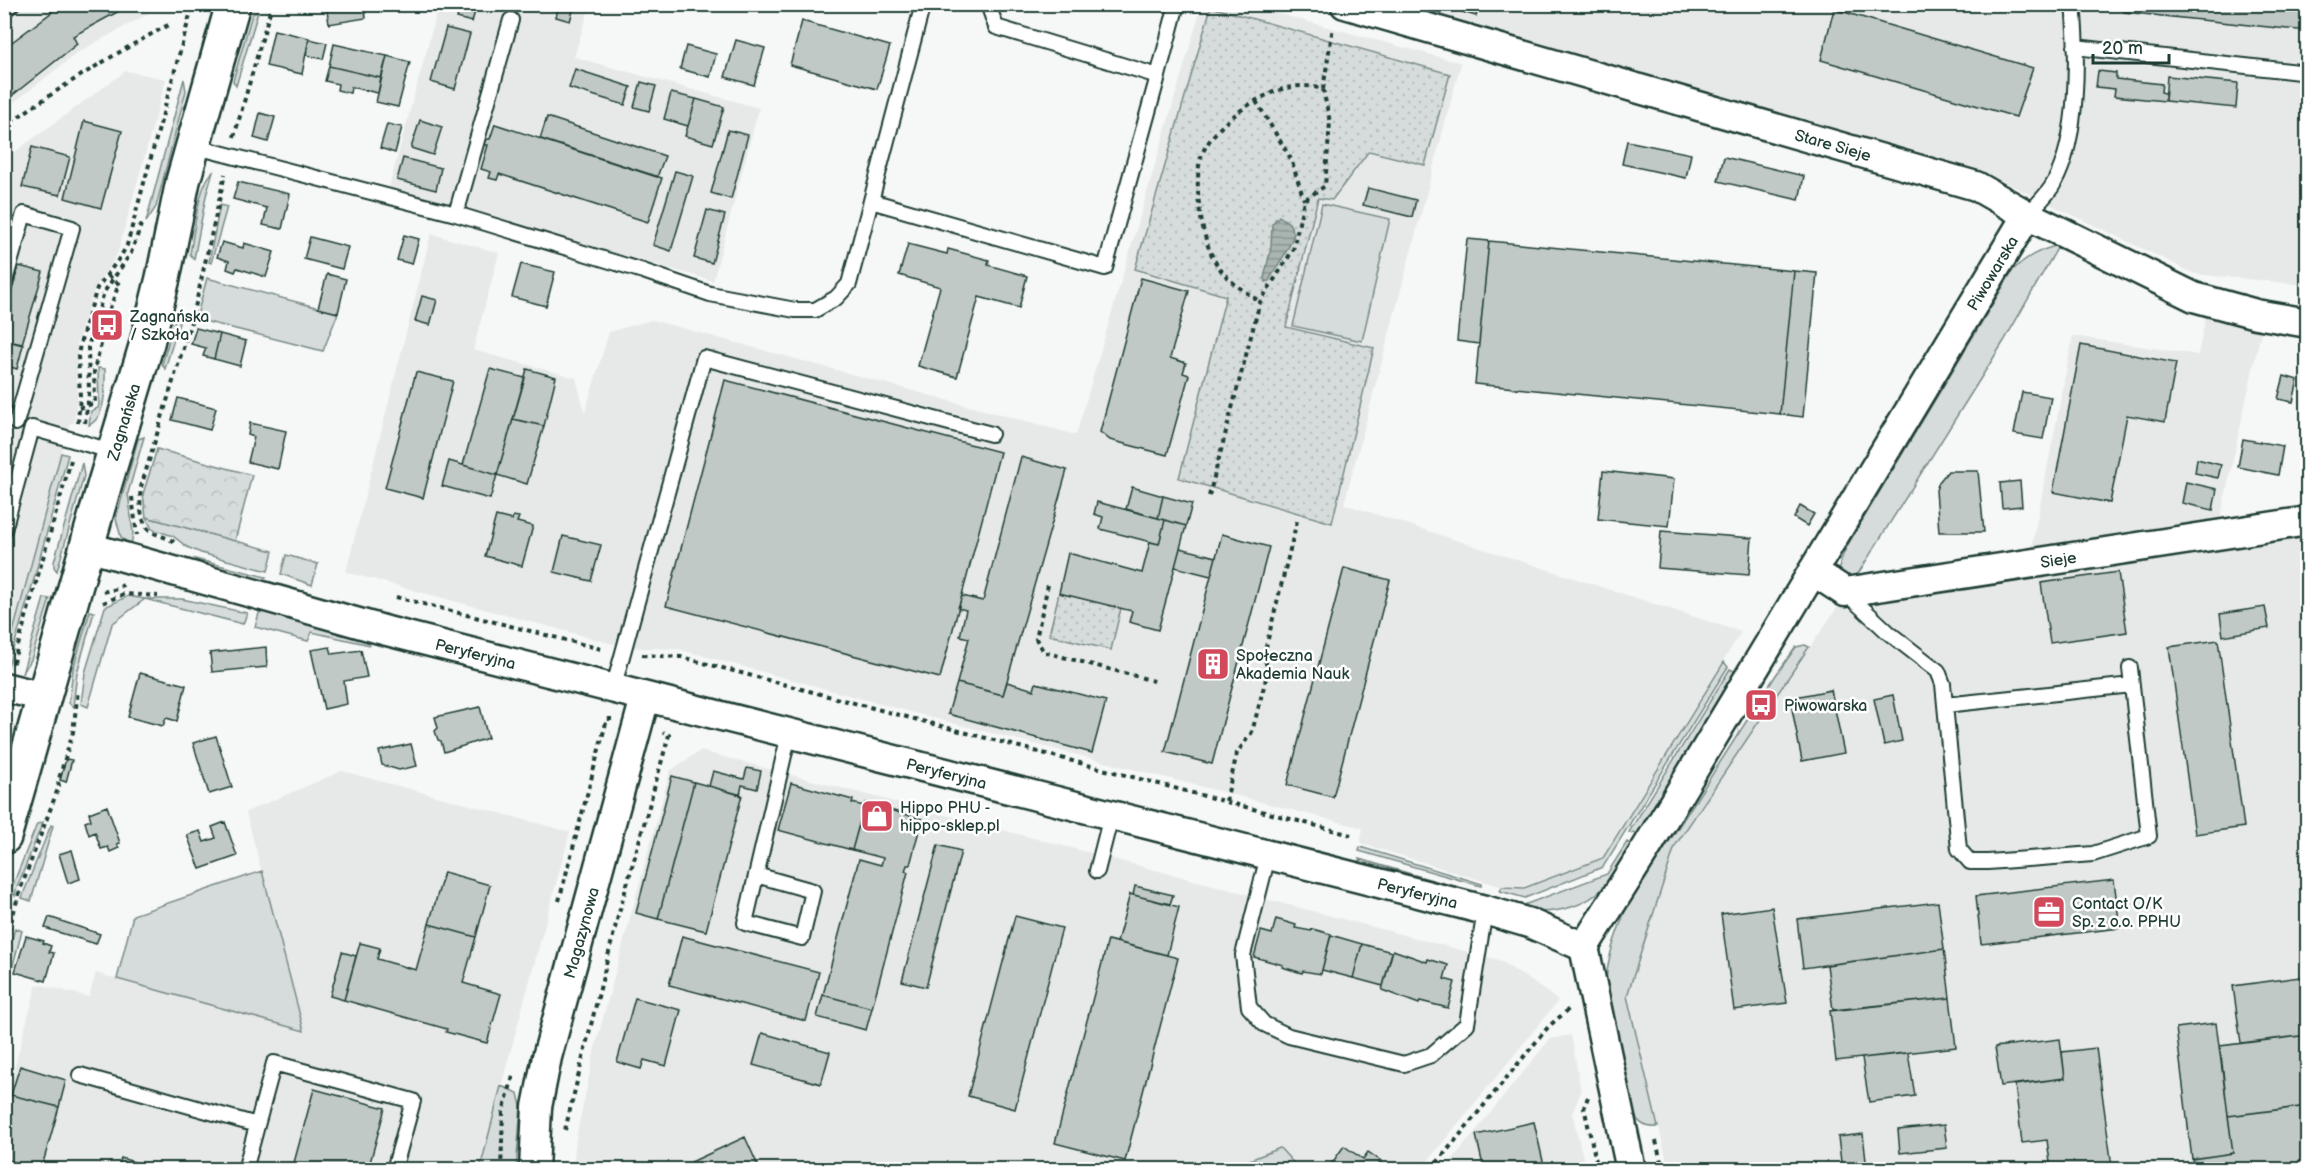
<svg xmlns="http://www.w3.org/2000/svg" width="2312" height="1174" font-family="'Balsamiq Sans',sans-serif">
<defs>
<pattern id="forest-crowns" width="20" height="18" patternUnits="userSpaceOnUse" patternTransform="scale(1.5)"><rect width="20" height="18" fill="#d6dcdb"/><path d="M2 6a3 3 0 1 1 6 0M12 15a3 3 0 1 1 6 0" fill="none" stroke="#b7bebd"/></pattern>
<pattern id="garden-dots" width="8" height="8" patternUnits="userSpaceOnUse" patternTransform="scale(1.5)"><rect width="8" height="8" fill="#d6dcdb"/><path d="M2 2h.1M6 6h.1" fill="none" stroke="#b7bebd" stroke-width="1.8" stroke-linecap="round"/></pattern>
<pattern id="water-rules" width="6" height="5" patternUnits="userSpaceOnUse" patternTransform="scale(1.5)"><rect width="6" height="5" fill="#aab5b1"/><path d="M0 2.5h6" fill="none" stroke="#8a9491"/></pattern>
</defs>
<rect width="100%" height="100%" fill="#f6f7f7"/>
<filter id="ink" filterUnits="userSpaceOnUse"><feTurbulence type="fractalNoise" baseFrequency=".0167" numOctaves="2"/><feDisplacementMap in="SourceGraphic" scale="12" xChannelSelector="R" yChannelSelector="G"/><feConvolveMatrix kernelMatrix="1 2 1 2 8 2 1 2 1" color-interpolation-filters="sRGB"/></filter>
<g filter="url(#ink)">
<path fill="#e6e9e8" d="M1243 4 1461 63 1344 504 1741 632 1602 857 1597 860 1522 887 1500 886 1363 844 1361 841 1363 828 929 717 678 649 625 647 346 572 431 234 499 253 473 350 576 378 585 413 609 332 652 320 1076 435 1202 5Z
M5 5H164L80 51 5 109Z
M439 5H590L574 57 759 108 713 281 389 187Z
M1394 5H2307V285L2195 274 1979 170Z
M126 71 166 79 117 255 95 287 77 343V399L74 423H70L65 437 5 662V159Z
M2206 316 2262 327 2218 529 2307 515V1169H1669L1627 996 1675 846 1843 599 2030 557 2073 336 2198 355Z
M700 751 1499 960 1543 989 1558 1001 1421 1169H1299L1280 1148 1227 1170H573L576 1138 596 1044 670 771Z
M342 771 570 832 501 1086 480 1169 5 1170V1102L37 984 89 997 96 973 304 1031 246 812Z
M1571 1035 1581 1092 1572 1113 1586 1169 1444 1170 1550 1039Z"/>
<path fill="#d6dcdb" stroke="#7a8c88" stroke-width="1.5" d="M258 12 236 86 233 81 252 14Z
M184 79 186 91 156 207 146 222Z
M213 172 206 196 194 259 190 254C194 233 198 185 213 172Z
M1322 204 1390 219 1362 341 1293 326Z
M220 205 227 207 211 263 209 262Z
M2059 245 2004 341 1851 585 1840 577C1837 563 1844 553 1850 541L2013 270C2027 256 2040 250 2059 245Z
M207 278 338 313 323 351 196 319Z
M182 313 165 369 162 364 176 316Z
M98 368 105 369C105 384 107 417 89 425L91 411 98 408 99 404Z
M144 437 128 493 133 533 131 546 121 537 116 519 138 439Z
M61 453 68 455 34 579 5 676V662Z
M82 463 84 476 57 571 54 567V562Z
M146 517 273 551 268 571 201 553 187 547 173 536 152 529Z
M286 555 318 564 312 585 281 574Z
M195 559 266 577 261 581 201 565Z
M128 596 145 599H182L247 613 243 624 145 599 112 624 88 707 81 704 85 673 105 607Z
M44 598 50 599 31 660 22 674Z
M260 610 368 638 370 645 312 632 308 641 255 627Z
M90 611 94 612 77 673 73 707 69 703 73 669Z
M1805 645 1809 647 1675 846 1627 996 1658 1127C1645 1128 1640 1124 1632 1113L1606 988C1606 959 1616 935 1626 909L1776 675 1796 647Z
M1724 662 1728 667 1724 673 1603 867 1525 898 1500 891 1502 887 1524 888 1603 858Z
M1730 669 1734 671V675L1638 835 1633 832 1632 834 1629 832Z
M43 822 16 890 15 896 11 890 37 824Z
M51 825 53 826 31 901 22 898 24 892Z
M1627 842 1632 845C1623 858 1617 873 1606 885 1582 912 1533 921 1502 900L1524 905 1607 874Z
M1360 847 1482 884 1481 886 1359 851Z
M1359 859 1474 892 1472 893 1362 865Z
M262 871 304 1031 117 979 133 915Z
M15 928 22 931 5 996V965Z
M501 1086 518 1093 521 1106 516 1169H480Z
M1280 1148 1299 1169H1227Z"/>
<path fill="url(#forest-crowns)" stroke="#7a8c88" stroke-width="1.5" d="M157 449 252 475 235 541 146 517 143 494Z"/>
<path fill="url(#garden-dots)" stroke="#7a8c88" stroke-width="1.5" d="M1211 7 1450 74 1425 165 1369 151 1332 200 1318 198 1286 327 1374 348 1332 523 1179 478 1226 296 1135 269Z
M1059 593 1121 608 1111 650 1049 635Z"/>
<path fill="url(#water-rules)" stroke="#72857f" stroke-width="1.5" d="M1279 216 1289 223 1294 233C1290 250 1277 265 1269 281L1266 282 1264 278 1271 248 1272 224Z"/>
<path fill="#c0c9c6" stroke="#1f3d34" stroke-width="1.5" d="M47 4H132L73 36 77 44 4 102V48L52 12Z
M326 4H364L366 18 329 24Z
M461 4H477L472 22 457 18Z
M559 4H575L570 21 556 17Z
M1435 4H1479L1476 16Z
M2125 4H2308V31L2124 12Z
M1834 9 2033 68 2016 117 1821 60Z
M802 21 890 46 877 89 790 65Z
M446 28 470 34 455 89 431 82Z
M274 30 309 38 302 74 266 66Z
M309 39 327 43 323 59 306 55Z
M736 40 765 48 754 85 725 77Z
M334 44 387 56 381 78 329 66Z
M686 46 716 54 710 77 680 69Z
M387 56 410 62 398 107 376 102Z
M329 66 381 78 378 93 351 87 350 93 337 90 338 84 325 81Z
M575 69 631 87 625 105 569 88Z
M2098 71 2116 73V79L2162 84 2161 92 2165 93V101L2114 96 2115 89 2096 87Z
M2167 76 2238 83 2236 108 2165 101Z
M641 82 656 86 649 111 634 107Z
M671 93 696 99 688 126 664 119Z
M696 99 724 107 713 144 685 136Z
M260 113 275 117 268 142 254 138Z
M547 117 665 156 657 177 540 139Z
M420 120 442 127 433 155 411 148Z
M84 121 122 131 101 208 65 198Z
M387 124 402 127 395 153 380 148Z
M495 124 662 178 648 222 499 174 497 180 489 178 491 172 481 169 488 145H485L487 139H490Z
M728 130 748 135 731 199 711 193Z
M1627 141 1691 154 1686 178 1622 164Z
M32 147 70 157 60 195 22 187Z
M1724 157 1804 176 1799 200 1718 181Z
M403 158 441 168 436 190 397 180Z
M675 171 693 176 671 251 653 245Z
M238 182 290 194 282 229 263 225 267 208 233 199Z
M1368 188 1416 200 1412 217 1363 205Z
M707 210 725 215 712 263 694 258Z
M404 235 419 239 412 264 397 260Z
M310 237 348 247 342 269 304 259Z
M1467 239 1489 241 1479 344 1457 341Z
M1489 241 1794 271 1780 414 1475 384Z
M222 242 243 248 244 243 274 252 266 277 237 268 235 272 227 269 229 261 217 257Z
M908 244 947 254 948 249 989 260 988 265 1027 276 1019 308 979 297 957 377 918 366 940 287 899 275Z
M521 264 555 272 546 306 512 297Z
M19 266 43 272 22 344 4 340V317Z
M1794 271 1817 273 1803 417 1780 414Z
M327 274 346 279 338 313 318 308Z
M1141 278 1189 291 1170 358 1186 363 1183 373 1189 375 1167 455 1110 440 1100 432Z
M422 296 437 300 430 325 415 321Z
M107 314 112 315 107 336 101 335Z
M196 328 220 334 214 359 203 356 206 348 191 344Z
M220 334 246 341 240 366 214 359Z
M4 340 23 345 17 369 4 365Z
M2081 345 2176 363 2165 422 2127 415 2110 503 2053 492Z
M490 369 525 378 497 475 463 465Z
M527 369 556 377 544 426 513 419Z
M416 372 453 381 423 498 385 488Z
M2284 376 2298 380 2293 402 2278 399Z
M725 380 1000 452 940 678 666 606Z
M2022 392 2051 397 2043 439 2014 434Z
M178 398 216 408 210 430 172 420Z
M513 419 544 426 527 484 497 475Z
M250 423 286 431 278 469 248 462 254 437 248 435Z
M2243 439 2283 446 2278 475 2238 467Z
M1021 457 1067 470 1003 695 957 683 969 638 960 636 966 610 958 608 962 596 983 601Z
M2197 459 2221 465 2218 478 2195 473Z
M449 461 497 475 490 499 442 486Z
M1603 471 1674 479 1669 526 1598 519Z
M1948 471H1978L1984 532H1939L1936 490 1939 482Z
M2020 481 2022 506 2002 508 2000 483Z
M2186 482 2217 489 2213 510 2182 503Z
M1132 487 1163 496 1158 518 1126 509Z
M1163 496 1192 504 1186 526 1158 518Z
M1097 502 1165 520 1159 544 1100 529 1103 517 1094 514Z
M1800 506 1814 514 1807 526 1794 518Z
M496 516 512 520 513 516 519 517 517 522 533 526 522 566 485 556Z
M1165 520 1186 526 1158 630 1129 622 1132 611 1059 593 1068 553 1142 573 1150 542 1159 544Z
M1661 531 1752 538 1749 575 1658 568Z
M1222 534 1269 547 1212 764 1165 752Z
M563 536 601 545 591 581 554 572Z
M1180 548 1216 557 1211 576 1175 567Z
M1344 568 1390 580 1333 797 1287 785Z
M2118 572 2127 632 2050 643 2041 583Z
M2265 607 2269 628 2223 636 2220 614Z
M2218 640 2244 827 2195 834 2169 647Z
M266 647 267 667 212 672 210 653Z
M330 647 332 654 361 650 367 677 344 681 347 704 324 709 311 650Z
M140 673 186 685 177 721 166 718 163 726 128 717Z
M1007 682 1034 690 1036 683 1106 701 1092 753 948 714 957 683 1003 695Z
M1831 690 1844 753 1802 761 1790 698Z
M1893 695 1902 741 1884 745 1874 699Z
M480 707 488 738 444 752 441 741 438 740 435 731 438 728 435 717Z
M216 736 232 787 209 794 193 743Z
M411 744 417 766 399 770 382 765 379 751Z
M66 759 72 760 66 782 60 780Z
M747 768 761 771 757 789 742 785 740 795 709 786 713 771 744 779Z
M672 776 694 782 658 919 636 913Z
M694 782 742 795 706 931 658 919Z
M791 783 853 800 852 803 864 806 852 850 778 830Z
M865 803 922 819 910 865H907L905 871 908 872 872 1008 823 995 859 859 881 865 883 858 852 850Z
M107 806 120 843 117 844 119 848 110 852 108 847 101 849 95 832 89 835 85 822 91 820 89 813Z
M225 822 237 856 200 869 187 835 200 831 204 842 216 838 212 827Z
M938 845 961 851 926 987 902 981Z
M72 850 80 879 68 883 59 854Z
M444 872 490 885 476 937 429 924Z
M2114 880 2120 928 1981 944 1976 896Z
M1135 886 1173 895 1170 904 1133 895Z
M1130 894 1179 907 1167 955 1117 942Z
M1938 902 1944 949 1803 968 1797 919Z
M1772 907 1787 1003 1734 1010 1721 914Z
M1015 916 1062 928 1015 1109 968 1096Z
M49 917 100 934 96 944 45 928Z
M1276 919 1296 925 1295 928 1311 931 1312 929 1331 934 1321 974 1303 971 1302 973 1282 967 1283 965 1254 957 1261 931 1272 934Z
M429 924 476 937 463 983 501 994 487 1043 446 1032 447 1029 344 1000 360 943 380 948 377 959 416 970Z
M1331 935 1362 944 1353 978 1322 970Z
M26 936 44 941 43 943 51 946 49 952 54 953 46 981 15 972Z
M682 936 819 972 806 1021 669 985Z
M1108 940 1178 958 1125 1161 1055 1143Z
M1362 944 1392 952 1383 986 1353 978Z
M1944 949 1950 998 1833 1010 1827 965Z
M1393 950 1427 962 1428 959 1448 965 1444 979 1455 982 1448 1008 1420 1001 1419 1004 1382 990Z
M342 952 356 956 344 1000 330 996Z
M2308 976V1035L2241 1043 2233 986Z
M823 995 872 1008 866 1030 817 1017Z
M635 998 681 1010 666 1066 644 1060 641 1069 617 1062Z
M1950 998 1956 1047 1836 1061 1830 1011Z
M2216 1023 2233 1153 2192 1159 2176 1028Z
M762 1033 830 1052 821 1084 753 1065Z
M2308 1035V1106L2228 1116 2220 1046Z
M2060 1039 2065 1078 2001 1086 1995 1047Z
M2096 1048 2112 1167 2103 1170H2051L2047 1140 2022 1143 2015 1085 2065 1078 2062 1052Z
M1908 1053 1915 1096 1869 1102 1862 1058Z
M20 1066 66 1080 59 1107 11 1095Z
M314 1089 385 1108 368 1170H292Z
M11 1095 59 1107 41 1170 4 1159V1117Z
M2308 1106V1170L2195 1168 2192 1159 2233 1153 2228 1116Z
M1534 1122 1545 1170H1484L1476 1135Z
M1944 1125 1947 1148 1900 1153 1898 1130Z
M1863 1134 1867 1170H1842L1838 1137Z
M745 1137 760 1170H674Z
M1344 1146 1363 1159 1368 1152 1381 1161 1376 1168 1379 1170H1327Z
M121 1158 160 1170H118Z
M4 1159 41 1170H4Z"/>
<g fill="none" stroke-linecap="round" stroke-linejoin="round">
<defs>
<path id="lane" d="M4 11 12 4
M2075 47 2308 73
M1158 76 1177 4
M193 146 456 214 643 271 710 294 795 310H815L836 298 849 284 923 4
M871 201 1105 268 1158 76 996 27 988 4
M456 214 511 20
M2027 215C2036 205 2048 195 2054 183 2079 138 2078 55 2073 4
M4 284 24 214 72 228 16 423
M4 530 32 428 114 452
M1846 593 1889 633 1938 671 1943 684 1945 705 1959 849 1970 862H1988L2093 854 2149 836 2130 668
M613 689 704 358 991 434
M1945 705 2132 685
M1268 856 1243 955 1249 1007 1264 1024 1289 1036 1404 1064 1431 1055 1467 1024 1485 910
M1097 871 1111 816
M756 875 813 891 802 938 745 923 789 734
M80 1075 257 1125
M245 1170 274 1063 413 1101 394 1170"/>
<g id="street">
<path id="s1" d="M1345 4 1976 186 2027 215 2194 297 2256 314 2308 323"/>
<path id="s2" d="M88 547 387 631 1485 910 1529 923 1584 947"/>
<path id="s3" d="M1813 571 1845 592 2308 521"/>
<path d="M4 687 44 697"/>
<path id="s4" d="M1584 947 1647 847 2027 215"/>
<path d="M1584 947 1631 1170"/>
<path id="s5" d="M534 1170 537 1107 547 1057 645 698"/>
</g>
<g id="secondary">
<path id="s6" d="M4 837 105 483 147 343 163 278 183 181 233 4"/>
</g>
</defs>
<use href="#lane" stroke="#1f3d34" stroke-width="18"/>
<use href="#street" stroke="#1f3d34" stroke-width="33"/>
<use href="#secondary" stroke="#1f3d34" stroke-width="38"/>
<path stroke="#1f3d34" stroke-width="4" stroke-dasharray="4.5 4.5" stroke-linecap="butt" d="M1323 89 1333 27
M1256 101 1291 159 1304 200
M4 127C58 88 114 54 172 23
M234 137 272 4
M79 408 95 403 94 370 102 341 109 337 114 316 110 308 119 284 107 275
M78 423 80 396 78 356 80 344 97 288 121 256 127 245 193 4
M85 423 89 393 88 347 104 292 131 253 142 222
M1209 496 1260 302 1293 250 1304 200 1325 186 1330 122 1323 89C1299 82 1279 88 1257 100 1236 112 1212 131 1202 154 1192 181 1201 243 1218 266 1229 282 1244 291 1260 302
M132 497 137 535
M174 542C167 537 159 536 152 532 140 526 139 499 141 487L194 312 225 174
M1048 585 1036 639 1044 652 1158 682
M103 592 117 589 123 585
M396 597 605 650
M103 603 124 594 158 596
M642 655 681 657 1351 835
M13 663 71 460
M1226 801 1237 753 1252 732 1268 671 1264 655 1297 521
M559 901 607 719H612
M4 948 19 893 59 786 58 782 73 732 78 691
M1588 1097 1584 1107 1598 1170
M565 1130 617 920 669 735 663 732
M1656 1141 1663 1170
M501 1170 503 1112 514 1073
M1431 1170 1549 1026 1569 1009"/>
<use href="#lane" stroke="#fff" stroke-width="14"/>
<use href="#street" stroke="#fff" stroke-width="28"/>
<use href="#secondary" stroke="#fff" stroke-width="33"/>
</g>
</g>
<defs>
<symbol id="bus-square" viewBox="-11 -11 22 22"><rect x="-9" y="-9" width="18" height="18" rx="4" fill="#d1495b" stroke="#fff"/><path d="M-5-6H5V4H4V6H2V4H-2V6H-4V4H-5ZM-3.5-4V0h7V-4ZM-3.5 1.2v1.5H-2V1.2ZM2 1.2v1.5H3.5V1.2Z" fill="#fff"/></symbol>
<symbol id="building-square" viewBox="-11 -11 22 22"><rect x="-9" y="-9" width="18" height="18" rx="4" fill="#d1495b" stroke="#fff"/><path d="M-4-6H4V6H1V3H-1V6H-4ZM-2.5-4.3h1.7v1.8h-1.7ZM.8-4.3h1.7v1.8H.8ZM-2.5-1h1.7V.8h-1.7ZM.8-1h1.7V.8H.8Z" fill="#fff"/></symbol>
<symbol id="shop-square" viewBox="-11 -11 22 22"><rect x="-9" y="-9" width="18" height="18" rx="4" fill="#d1495b" stroke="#fff"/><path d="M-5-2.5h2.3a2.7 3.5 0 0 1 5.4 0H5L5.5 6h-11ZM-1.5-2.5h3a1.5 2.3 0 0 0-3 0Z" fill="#fff"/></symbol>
<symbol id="office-square" viewBox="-11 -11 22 22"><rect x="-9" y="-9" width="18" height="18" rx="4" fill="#d1495b" stroke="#fff"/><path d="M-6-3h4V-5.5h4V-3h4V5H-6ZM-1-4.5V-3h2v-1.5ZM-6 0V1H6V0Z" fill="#fff"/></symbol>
</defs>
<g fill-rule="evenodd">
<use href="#bus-square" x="88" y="306" width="38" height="38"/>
<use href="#building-square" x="1194" y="645" width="38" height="38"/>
<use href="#bus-square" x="1742" y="686" width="38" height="38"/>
<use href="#shop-square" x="858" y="797" width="38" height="38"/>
<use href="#office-square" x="2030" y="893" width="38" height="38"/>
</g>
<g text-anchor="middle" stroke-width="5" stroke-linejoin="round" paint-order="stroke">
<g font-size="16" fill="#1f3d34" stroke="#fff">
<text dy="6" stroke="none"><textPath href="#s1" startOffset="508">Stare Sieje</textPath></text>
<text dy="6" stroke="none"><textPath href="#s4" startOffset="788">Piwowarska</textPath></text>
<text dy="6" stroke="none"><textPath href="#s6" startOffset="432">Zagnańska</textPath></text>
<text dy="6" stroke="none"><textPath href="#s3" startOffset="254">Sieje</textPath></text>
<text dy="6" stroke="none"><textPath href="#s2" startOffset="402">Peryferyjna</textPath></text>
<text dy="6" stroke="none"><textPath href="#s2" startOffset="888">Peryferyjna</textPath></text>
<text dy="6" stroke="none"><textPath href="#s2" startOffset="1374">Peryferyjna</textPath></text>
<text dy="6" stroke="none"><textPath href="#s5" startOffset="243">Magazynowa</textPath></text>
</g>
<g font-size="16" fill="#1f3d34" stroke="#fff" text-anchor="start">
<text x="130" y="322">Zagnańska<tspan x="130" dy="18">/ Szkoła</tspan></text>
<text x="1236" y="661">Społeczna<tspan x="1236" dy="18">Akademia Nauk</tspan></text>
<text x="1784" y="711">Piwowarska</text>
<text x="900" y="813">Hippo PHU -<tspan x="900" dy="18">hippo-sklep.pl</tspan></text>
<text x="2072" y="909">Contact O/K<tspan x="2072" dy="18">Sp. z o.o. PPHU</tspan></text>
</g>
</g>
<rect width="2312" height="1174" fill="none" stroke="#fff" stroke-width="24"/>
<rect x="12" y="12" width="2288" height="1150" fill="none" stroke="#1f3d34" stroke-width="2" filter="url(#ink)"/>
<path d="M2093 54v9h76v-9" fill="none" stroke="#1f3d34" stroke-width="3"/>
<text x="2102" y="54" font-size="18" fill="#1f3d34" stroke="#ffffff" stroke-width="4.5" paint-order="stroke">20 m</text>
</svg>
